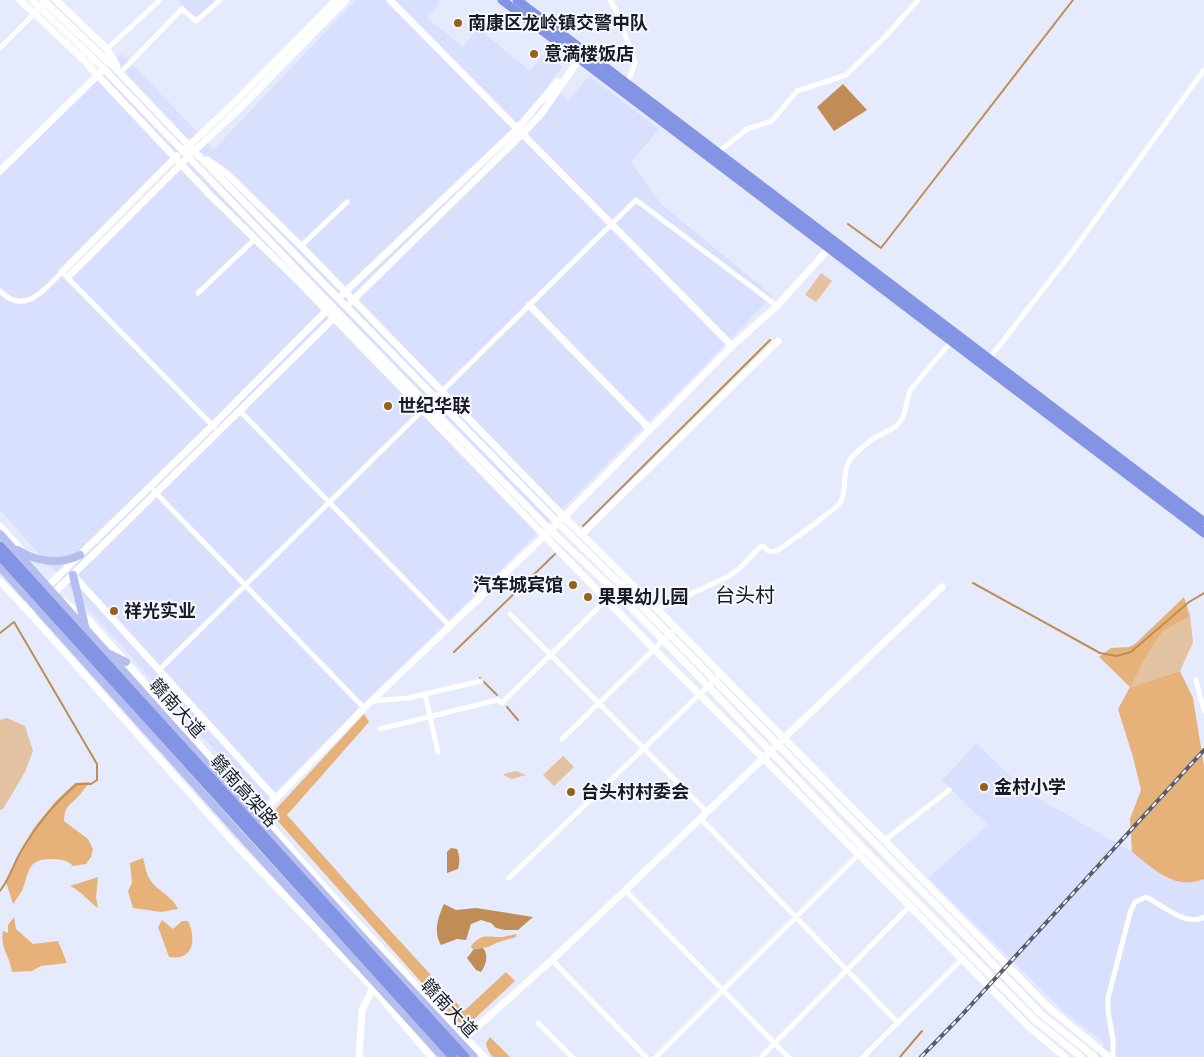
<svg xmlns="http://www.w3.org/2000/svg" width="1204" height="1057" font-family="Jost,'Noto Sans SC',sans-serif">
<rect width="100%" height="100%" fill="#e5eafd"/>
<path fill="#d8e0fe" d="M177 0H217L195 18Z
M356 0H437L440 2 427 18 463 47 478 28 530 71 546 52 562 67 550 83 568 101 589 76 659 129 631 162 661 204 773 296 569 502 263 804 0 510V172L122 54 214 149Z
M976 743 1027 792 1132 852 1167 879 1191 883 1204 879V1057H1095L1105 1043 1063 1011 928 878 988 825 942 781Z"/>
<path fill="#e2c2a0" d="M821 273 832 281 816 302 805 295Z
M1190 616 1193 642 1180 671 1131 687 1144 660 1163 631Z
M7 718 25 726 33 751 25 772 3 809 0 810V720Z
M563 756 574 767 554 786 543 775Z
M516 771 526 775 512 779 503 775 507 773Z"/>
<path fill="#e6b279" d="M1184 597 1190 616 1163 631 1144 660 1131 687 1180 671 1193 698 1204 766V879C1174 891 1154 869 1132 852L1130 819 1141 790 1133 757 1118 709 1130 687 1099 657 1111 648 1129 647 1135 644Z
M364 714 369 722 287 815 375 914 464 1011 506 972 515 981 472 1021C465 1025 462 1024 455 1020L275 818 274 814 276 809Z
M90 782C85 787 82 793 77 798 67 807 65 807 64 821L88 839 93 849 91 857 86 864 73 866C67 860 63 860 55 859 26 858 30 871 22 891 19 895 16 900 13 904L6 882 22 848 34 828 55 802 75 783Z
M143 858C145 864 146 873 149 878 156 891 172 895 178 909L161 912 133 908 128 891 132 883 130 863Z
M98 877 96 897 98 908C88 901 81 891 70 886Z
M14 917 16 929 33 944 58 941 67 963 41 966 32 971 12 972C10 955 0 950 3 931L8 933V925Z
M162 920 173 929 182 921H188C197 940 193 961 169 957L158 927Z
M516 934V937L496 943 488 947 472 949 471 946C483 932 487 938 503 937 507 936 511 935 516 934Z
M490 1037 510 1057H493C489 1053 487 1049 486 1043Z"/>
<path fill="#bf8d55" d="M843 84 867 110 834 131 817 107Z
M451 848 457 849C460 857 460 861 458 869L447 873V852Z
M444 904 456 910 476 908 533 917 518 930H505L496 928 491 923 481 920 471 924 466 940 457 939 441 945C433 932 438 917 444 904Z
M483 948C489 955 486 965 481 972L476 970 467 958 474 949Z"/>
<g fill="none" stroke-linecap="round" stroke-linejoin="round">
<path stroke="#bf8d55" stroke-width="2" d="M848 224 881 248 1073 0
M583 526 770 340
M973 583 1100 653 1117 656 1131 652 1189 602 1204 593
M0 633 14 622 97 764V780L91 784H77C54 803 35 827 20 853 13 866 9 879 0 891
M454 652 555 554
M480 678 497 695
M507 707 518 720
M900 1057 922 1031"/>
<path stroke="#fff" stroke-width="5" d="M610 0 618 14 635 63 627 84
M0 48 42 6
M107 49 160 0
M120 73 182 9 196 21 220 0
M718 152 747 129 772 121 797 91 846 75 884 38 918 0
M301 246 347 202
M0 291C24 316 44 290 62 272L214 427
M198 293 255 239
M989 359 1072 252 1204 70
M239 410 450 626
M154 491 364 708
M656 608 676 603 693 593 729 576 740 568 760 547 763 546C767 550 769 553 776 551 780 550 838 507 840 503 848 490 841 471 851 458 856 452 871 440 878 436 885 432 895 429 900 422 908 411 905 400 911 389L951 342
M510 614 707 812
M159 670 636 200 777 306
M1196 680 1204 711
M425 694 438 752
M372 701 408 698 481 681
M380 729 497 700 502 703 623 583
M562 739 676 628
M700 818 898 1023
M885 840 949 790
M509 878 721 674
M625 890 788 1057
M552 960 646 1057
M538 1023 572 1057
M656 1057 864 849
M761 1057 909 907
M863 1057 961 960
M1113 1057V1040L1108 1011V998L1130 913 1135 902 1146 897C1163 905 1185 927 1204 917"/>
<path stroke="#fff" stroke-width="7" d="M20 0 90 66
M32 0 104 69 323 297 550 530 615 591 708 686 864 849 1035 1020 1081 1057
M43 0 120 73 194 151 558 523 621 585 974 944 1041 1014 1095 1057
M56 0 107 49 117 66
M390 0 732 346
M88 65 209 194 302 285 654 649 789 784 1029 1027 1065 1057
M185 149 234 103 336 0
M192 153 240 108 346 0
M207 160 226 173 301 246 564 517 656 608 1048 1007 1109 1057
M0 171 100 73
M62 272 177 156
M68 277 184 161
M343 294 517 129 557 82
M351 302 522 134 542 113 582 55
M529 305 650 429
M0 526 23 552
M582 534 778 341
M73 575 276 799
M0 581 36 620 233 842 373 988 431 1057
M45 589 213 425 328 309
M51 596 336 316
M63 601 88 619 330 893 431 1002 484 1057
M23 607 34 598
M29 613 40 604
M782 740 942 587
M261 814 364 708 564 517 732 346 777 306 831 246
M457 1045 552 960 774 748
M359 1057 362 1010 373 988"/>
<path stroke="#b5bfef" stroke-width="8" d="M0 534 368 943 474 1057
M18 550C36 562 61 565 80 555
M0 567 239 834 443 1057
M73 575 85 626
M110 654 126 662"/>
<path stroke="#8394e4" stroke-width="9" d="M502 0 1204 533
M517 0 1204 522
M0 546 465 1057
M0 556 453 1057"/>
<defs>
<path id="rail" d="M921 1057 960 1017 1204 750"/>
</defs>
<use href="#rail" stroke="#595d6a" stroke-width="4"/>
<use href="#rail" stroke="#f6f8fe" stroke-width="2" stroke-dasharray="5.5" stroke-linecap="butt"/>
</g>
<g fill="#976119" stroke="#f6f8fe" stroke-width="2">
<circle cx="458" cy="23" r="5"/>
<circle cx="534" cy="54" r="5"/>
<circle cx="388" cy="406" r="5"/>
<circle cx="573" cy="585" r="5"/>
<circle cx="588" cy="597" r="5"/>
<circle cx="114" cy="611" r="5"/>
<circle cx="984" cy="787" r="5"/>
<circle cx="571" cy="792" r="5"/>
</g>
<g text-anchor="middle" stroke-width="4" stroke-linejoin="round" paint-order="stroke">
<g font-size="18" font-weight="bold" fill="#181b26" stroke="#f6f8fe" text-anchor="start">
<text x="468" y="29">南康区龙岭镇交警中队</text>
<text x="544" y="60">意満楼饭店</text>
<text x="398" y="412">世纪华联</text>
<text x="563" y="591" text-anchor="end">汽车城宾馆</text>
<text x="598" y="603">果果幼儿园</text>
<text x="124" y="617">祥光实业</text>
<text x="994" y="793">金村小学</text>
<text x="581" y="798">台头村村委会</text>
</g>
<g font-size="18" fill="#181b26" stroke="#f6f8fe">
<text transform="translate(177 708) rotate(48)" y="6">赣南大道</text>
<text transform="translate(244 791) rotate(48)" y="6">赣南高架路</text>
<text transform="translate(449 1008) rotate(47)" y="6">赣南大道</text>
</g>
<g font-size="20" fill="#181b26" stroke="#f6f8fe">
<text x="745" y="602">台头村</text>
</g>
</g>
</svg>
